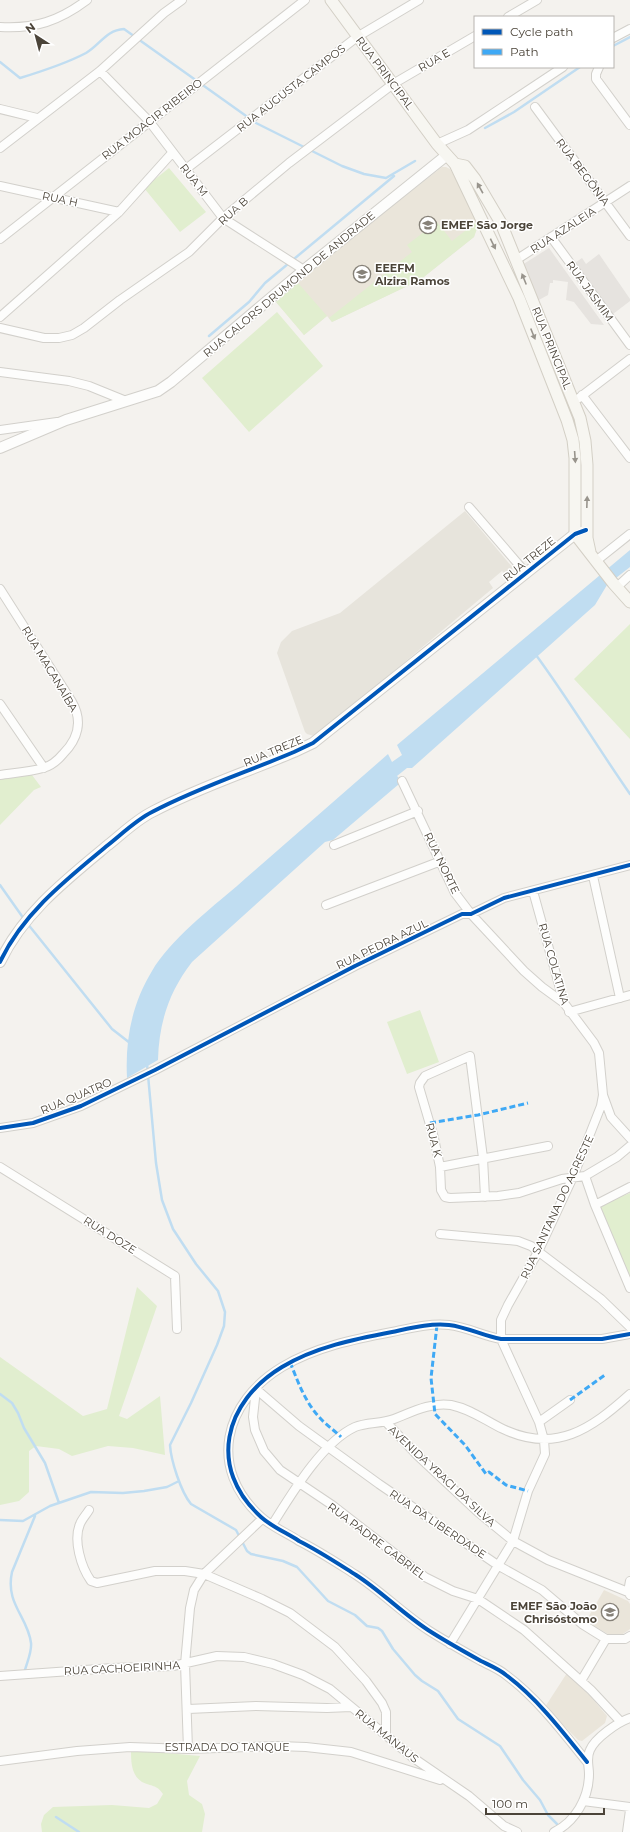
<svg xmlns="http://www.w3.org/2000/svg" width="630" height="1832" font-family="Montserrat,sans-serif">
<rect width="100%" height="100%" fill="#f4f2ee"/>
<path fill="#e7e4dc" d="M465 511 513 568 505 574 502 571 489 582 493 588 320 733 314 736 307 734 305 732 277 653 281 642 292 631 340 613Z"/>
<path fill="#eae5da" d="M442 167H446L450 169 479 220 474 237 420 280 332 322 327 316 304 335 276 302 345 243Z
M604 1590 628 1601 630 1604V1629L620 1636 613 1637 586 1621Z
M567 1673 591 1697 607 1716 605 1723 582 1741 578 1740 545 1707Z"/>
<path fill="#e1eecf" d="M169 168 206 212 180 232 144 188Z
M479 220V223L474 237 420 280 332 322 329 318 412 252 407 245 437 222 452 241Z
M298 283 327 316 304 335 276 302Z
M277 312 323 366 249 432 202 378Z
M630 624V739L574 679Z
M24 773 32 775 41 787 34 790 0 825V777Z
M420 1010 439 1062 407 1074 387 1022Z
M630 1193V1285L598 1206Z
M137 1287 157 1306 119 1416 127 1419 160 1396 165 1455 133 1448 108 1446 72 1456 59 1449 36 1446 29 1451V1492L19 1501 0 1505V1357L83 1416 107 1409Z
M131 1750 200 1756 187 1781 189 1795 202 1804 205 1814 202 1832H42L41 1824 44 1815 53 1807 112 1805 149 1808 157 1804 163 1794C156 1784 152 1787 142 1782 131 1775 131 1761 131 1750Z"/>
<path fill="#e6e3df" d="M549 248 604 325 591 324 574 302 566 300 568 282 553 280V283H550L548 295 537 301 522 265Z
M599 254 630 299V301L613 314 575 263 582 258 586 264Z"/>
<path fill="#c0ddf1" d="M630 550V567L607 585 595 605 412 768H407L397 776 402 781 399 784 333 840 325 842 192 962C169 992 159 1022 158 1060L127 1078C125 1039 132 1004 152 971 169 941 211 908 237 886 287 842 338 798 388 754L392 762 402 755 397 745Z"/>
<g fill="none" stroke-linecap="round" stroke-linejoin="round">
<path stroke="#c0ddf1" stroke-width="2.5" d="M613 46 630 37
M0 62 20 78C43 71 65 64 86 53 100 45 106 30 124 29L256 123 342 166 364 174 386 178 415 161
M485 128 514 112 580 67
M209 336 249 302 265 283 394 176
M536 655C569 700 598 748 630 794
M0 885 24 919
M27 923 112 1029 130 1043
M147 1064 156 1163 162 1200 173 1229 196 1264 218 1291 225 1312 224 1326 217 1345 191 1403 170 1445C171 1461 181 1492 191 1504L236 1530 247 1551 251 1554 283 1561 297 1567 328 1601 355 1615 367 1626 378 1628 382 1631 393 1649 415 1675 422 1681 438 1691 458 1719 500 1746 523 1780 540 1800 548 1815 558 1825
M0 1394 12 1403 18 1413 24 1428 45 1463 59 1503
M0 1520 23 1521 50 1506 91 1492 123 1493 144 1491 167 1487 179 1481
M25 1670C27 1662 32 1652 31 1643 28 1617 5 1604 12 1572L35 1516
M56 1817 79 1832"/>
<defs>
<path id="minor" d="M508 17 537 0
M0 27C35 29 59 21 87 0
M613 38 630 29
M599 67 596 74V79L630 125
M100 71 149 121 223 218 304 270
M535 107 630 236
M0 109 37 118
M437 144 468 130 563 67
M0 148 100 71 164 13 182 0
M186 169 357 37 419 0
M0 186 119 212
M551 237 630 345
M0 239 305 0
M516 260 630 186
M0 317 119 212 172 153
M0 328 44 338H59L72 335 84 328 120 300 189 252 223 218 289 163 393 84 475 36
M0 372 69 381 89 386 126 401
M582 395 630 458
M579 398 630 359
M0 430 57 422
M469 507 526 573
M596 561 630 534
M617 587 630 575
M0 589 72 702C83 721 78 739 63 754 58 760 51 766 43 768 29 772 14 773 0 775
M0 704 44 768
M402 781 455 893 471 914 524 971 542 987 564 1003
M334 845 418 811
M593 876 620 998
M533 891 564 1003 594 1043 599 1053 603 1095 611 1117 630 1138
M326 905 441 861
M569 1012 630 995
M0 1128 33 1123 81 1106 155 1070 355 966 462 914H471L504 898 630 865
M0 1167 175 1276 177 1329
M440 1167 548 1146
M585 1176 595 1205 630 1288
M485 1197 483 1158 470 1056 425 1076 420 1083 419 1087 434 1138 440 1167 441 1190 445 1197 450 1198 498 1196 519 1193 562 1179 585 1176 617 1157 630 1146
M595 1205 630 1187
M440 1234 518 1241 531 1246 601 1299 630 1327
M256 1389 253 1417 255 1430 264 1451 280 1470 332 1505 425 1577 453 1591 478 1599 524 1630 591 1690 620 1721
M256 1389 299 1426 379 1484 499 1566 542 1590 582 1624 606 1639H625L630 1636
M386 1422 417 1455 479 1513 513 1541 548 1560 628 1592
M539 1422 570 1400
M89 1510C86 1515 82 1519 80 1524 73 1540 81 1567 91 1581L97 1583 155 1571H185L204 1574 262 1599 290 1613 335 1647 366 1681 382 1703 386 1712V1734
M272 1525C291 1495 322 1442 355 1427 367 1422 381 1424 394 1419 412 1412 431 1402 451 1405 471 1409 486 1421 503 1429 556 1454 591 1429 630 1394
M630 1581 628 1592 630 1595
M450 1644 513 1541 528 1491 545 1454 544 1440 539 1422 501 1339V1320L508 1305 538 1252 573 1177 601 1106 603 1095
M0 1676 113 1668 173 1666 217 1656 244 1657 273 1664 303 1675 330 1689 412 1757 469 1796 504 1826 517 1832
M581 1681 606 1639
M188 1709 256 1706 327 1708 351 1707
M188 1749 185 1664 190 1608 194 1590 204 1574 262 1519
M0 1761 77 1751 130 1747 188 1749 278 1746 306 1747 351 1752 440 1780
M587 1762C563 1732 537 1698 506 1675 499 1669 489 1665 481 1661 463 1651 445 1641 428 1630 402 1613 381 1591 356 1575 337 1563 319 1551 299 1541 287 1533 272 1527 261 1517 207 1468 224 1402 282 1367 315 1347 355 1339 392 1332 411 1328 430 1323 449 1325 467 1327 483 1336 501 1339H602L630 1334
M583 1801 630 1807
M554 1832C575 1822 589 1798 589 1774 589 1766 586 1758 590 1750 595 1738 618 1722 630 1718
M627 1832 630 1810"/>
<path id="tertiary" d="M0 448 66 420 158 391 171 382 304 270 447 155
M0 962C23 913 67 879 108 845 122 834 136 820 152 812 197 788 247 772 294 752L313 743 575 534 582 532"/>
<path id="secondary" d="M331 0 437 144 455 164 519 298 567 420 573 440 575 458V534L613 583 630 602
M455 164 465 166 475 179 501 223 580 418 585 441 587 465V538L590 552"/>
</defs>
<use href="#minor" stroke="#d2d0cb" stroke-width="10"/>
<use href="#tertiary" stroke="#d2d0cb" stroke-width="12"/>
<use href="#secondary" stroke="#d3cfc5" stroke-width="13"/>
<use href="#minor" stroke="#fdfdfc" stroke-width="8"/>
<use href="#tertiary" stroke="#fdfdfc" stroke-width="10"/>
<use href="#secondary" stroke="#f7f6f1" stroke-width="11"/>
<path stroke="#3fa9f5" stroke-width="3" stroke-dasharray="6 3" stroke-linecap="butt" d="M430 1123 478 1115 528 1103
M437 1325 431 1378 435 1414 465 1445 486 1474 489 1472 506 1485 528 1491
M290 1362C298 1382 305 1402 320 1418 326 1425 334 1430 341 1437
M570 1400 605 1375"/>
<defs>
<path id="cycleway" d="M0 962C23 913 67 879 108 845 122 834 136 820 152 812 197 788 247 772 294 752L313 743 575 534 586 530
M0 1128 33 1123 81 1106 155 1070 355 966 462 914H471L504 898 630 865
M587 1762C563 1732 537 1698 506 1675 499 1669 489 1665 481 1661 463 1651 445 1641 428 1630 402 1613 381 1591 356 1575 337 1563 319 1551 299 1541 287 1533 272 1527 261 1517 207 1468 224 1402 282 1367 315 1347 355 1339 392 1332 411 1328 430 1323 449 1325 467 1327 483 1336 501 1339H602L630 1334"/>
</defs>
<use href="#cycleway" stroke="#fff" stroke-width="6"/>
<use href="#cycleway" stroke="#0057b8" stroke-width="4"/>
</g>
<defs><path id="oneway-solid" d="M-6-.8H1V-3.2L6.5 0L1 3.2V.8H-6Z"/></defs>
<g fill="#98948c">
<use href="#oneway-solid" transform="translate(480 188) rotate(-119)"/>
<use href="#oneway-solid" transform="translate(493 244) rotate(64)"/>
<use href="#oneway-solid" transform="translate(524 279) rotate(-112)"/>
<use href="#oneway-solid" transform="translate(533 334) rotate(68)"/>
<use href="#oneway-solid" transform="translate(575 457) rotate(86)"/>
<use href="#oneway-solid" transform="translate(587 502) rotate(-88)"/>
</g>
<defs>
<symbol id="school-ring" viewBox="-11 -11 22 22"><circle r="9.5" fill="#fff" stroke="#868178" stroke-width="1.5"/><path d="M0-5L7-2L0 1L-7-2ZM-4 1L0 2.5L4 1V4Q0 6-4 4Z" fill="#868178"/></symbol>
</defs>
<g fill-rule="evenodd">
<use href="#school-ring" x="418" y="215" width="20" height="20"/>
<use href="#school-ring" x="352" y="264" width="20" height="20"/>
<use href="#school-ring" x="600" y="1602" width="20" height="20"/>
</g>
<g text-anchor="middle" stroke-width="3" stroke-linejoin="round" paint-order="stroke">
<g font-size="11" fill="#4b4439" stroke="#fff">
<text transform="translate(434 60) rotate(-30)" y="4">RUA E</text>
<text transform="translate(385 73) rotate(53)" y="4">RUA PRINCIPAL</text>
<text transform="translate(291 88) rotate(-38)" y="4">RUA AUGUSTA CAMPOS</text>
<text transform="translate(152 119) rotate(-38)" y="4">RUA MOACIR RIBEIRO</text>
<text transform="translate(583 172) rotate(53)" y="4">RUA BEGÔNIA</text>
<text transform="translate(194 180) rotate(52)" y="4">RUA M</text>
<text transform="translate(60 199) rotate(12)" y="4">RUA H</text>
<text transform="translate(233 211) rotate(-42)" y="4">RUA B</text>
<text transform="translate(563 230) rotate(-33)" y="4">RUA AZALEIA</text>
<text transform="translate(289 284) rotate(-40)" y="4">RUA CALORS DRUMOND DE ANDRADE</text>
<text transform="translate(590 291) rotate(54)" y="4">RUA JASMIM</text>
<text transform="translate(552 348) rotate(68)" y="4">RUA PRINCIPAL</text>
<text transform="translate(529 559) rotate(-39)" y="4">RUA TREZE</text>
<text transform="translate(50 669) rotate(59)" y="4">RUA MACANAÍBA</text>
<text transform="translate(273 751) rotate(-23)" y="4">RUA TREZE</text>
<text transform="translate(442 863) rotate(64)" y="4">RUA NORTE</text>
<text transform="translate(382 944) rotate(-26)" y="4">RUA PEDRA AZUL</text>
<text transform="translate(554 964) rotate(74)" y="4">RUA COLATINA</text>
<text transform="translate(76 1096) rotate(-23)" y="4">RUA QUATRO</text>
<text transform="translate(434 1140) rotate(76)" y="4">RUA K</text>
<text transform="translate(557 1207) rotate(-65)" y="4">RUA SANTANA DO AGRESTE</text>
<text transform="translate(110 1235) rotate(32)" y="4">RUA DOZE</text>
<text transform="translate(442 1476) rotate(43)" y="4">AVENIDA YRACI DA SILVA</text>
<text transform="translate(438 1524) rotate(34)" y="4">RUA DA LIBERDADE</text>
<text transform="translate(377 1541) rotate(37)" y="4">RUA PADRE GABRIEL</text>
<text transform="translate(122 1668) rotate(-3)" y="4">RUA CACHOEIRINHA</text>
<text transform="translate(387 1736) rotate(39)" y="4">RUA MANAUS</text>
<text x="227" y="1751">ESTRADA DO TANQUE</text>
</g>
<g font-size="11" font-weight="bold" fill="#4b4439" stroke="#fff" text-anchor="start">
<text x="441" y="229">EMEF São Jorge</text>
<text x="375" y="272">EEEFM<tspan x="375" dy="13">Alzira Ramos</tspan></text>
<text x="597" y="1610" text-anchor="end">EMEF São João<tspan x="597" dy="13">Chrisóstomo</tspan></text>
</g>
</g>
<rect x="474" y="16" width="140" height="52" fill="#ffffff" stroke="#b7b4b0"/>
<rect x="482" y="29" width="20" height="6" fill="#0057b8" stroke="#b7b4b0"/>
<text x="510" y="36" font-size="12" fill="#4b4439">Cycle path</text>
<rect x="482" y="49" width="20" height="6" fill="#3fa9f5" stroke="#b7b4b0"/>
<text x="510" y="56" font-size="12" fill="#4b4439">Path</text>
<g transform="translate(36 36) rotate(324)" stroke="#ffffff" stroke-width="3" paint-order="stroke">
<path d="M0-3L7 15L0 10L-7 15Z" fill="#4b4439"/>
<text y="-6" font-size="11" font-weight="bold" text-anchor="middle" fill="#4b4439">N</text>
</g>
<path d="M486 1808v6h118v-6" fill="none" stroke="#4b4439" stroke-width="2"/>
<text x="492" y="1808" font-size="12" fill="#4b4439" stroke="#ffffff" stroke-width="3" paint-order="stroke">100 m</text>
</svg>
